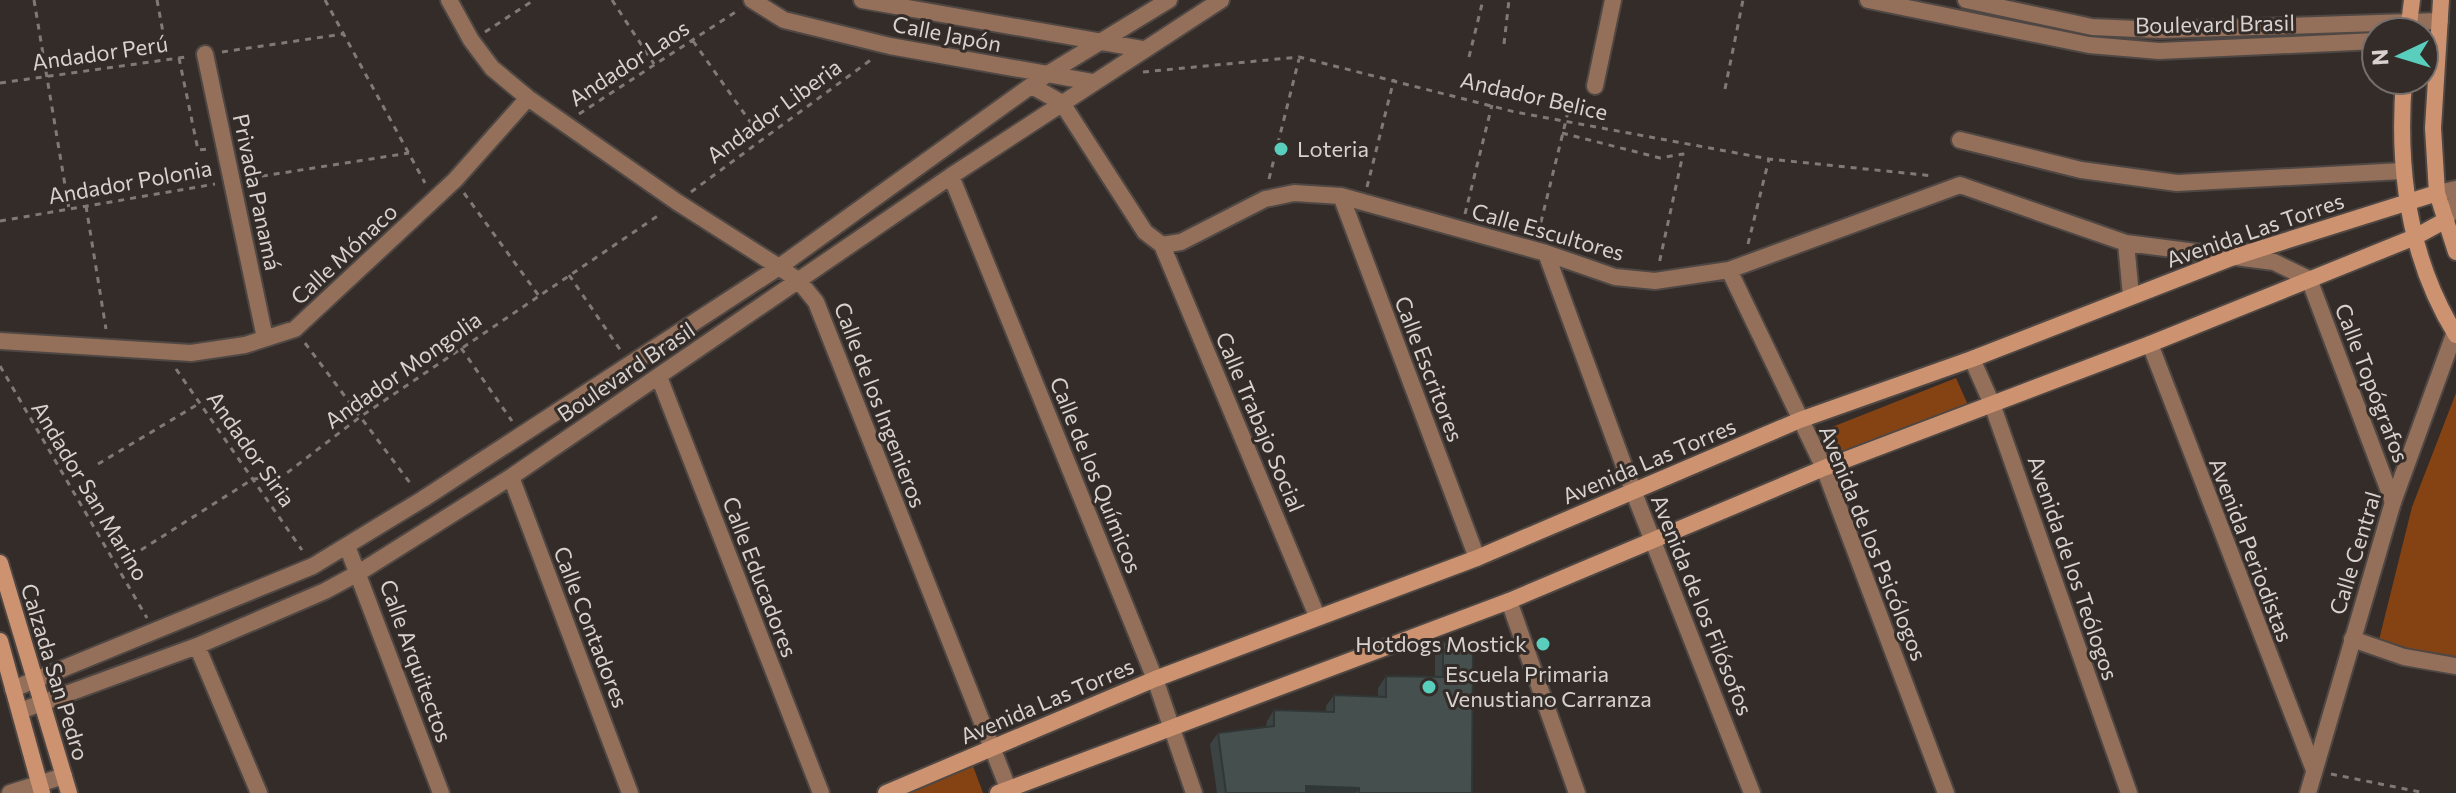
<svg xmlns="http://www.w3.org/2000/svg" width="2456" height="793" font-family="Commissioner,sans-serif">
<rect width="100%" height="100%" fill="#342c28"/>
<path fill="#854314" d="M1956 378 1968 405 1835 460 1822 431Z
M2456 393V661L2378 644 2412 507Z
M973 766 983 793H909Z"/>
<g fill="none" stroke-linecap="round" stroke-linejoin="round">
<defs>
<path id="pedestrian" d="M1595 86 1613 0"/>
<path id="minor" d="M449 0 471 40 492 68 528 98 677 202 779 267 799 281 816 302 1010 793
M752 0 784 20 890 46 1092 82
M862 0 1142 49
M1868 0 2089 45 2159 51 2376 41
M1966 0 2092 27 2160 30 2440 21
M205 54 265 338
M1032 86 1062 103 1145 232 1162 245 1181 242 1265 199 1294 193 1341 196 1546 253 1615 277 1655 281 1729 270 1960 185 2126 243 2274 262 2309 279 2393 502
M1960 140 2081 170 2177 183 2402 171
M951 176 1155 679 1194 793
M1341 196 1477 558
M2126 243 2131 296
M1162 245 1317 616
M1546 253 1634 493 1752 793
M1729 270 1824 468 1946 793
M0 341 191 353 245 345 295 329 455 180 528 98
M2150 344 2314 770
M1972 359 1992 404 2129 793
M659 377 821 793
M511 477 630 793
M347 546 441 793
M1509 601 1577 793
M2352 639 2404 657 2456 666
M197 646 259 793
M13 689 313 566 423 499 779 267 1046 75 1169 0
M20 711 197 646 325 591 360 572 511 477 951 176 1221 0
M10 793 64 776"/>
<path id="tertiary" d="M2437 193 2456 189
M2446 220 2456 202
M2308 793 2393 502 2456 329"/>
<path id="secondary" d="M2441 0 2433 128 2437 193 2456 252
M2408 32 2412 0
M2404 80C2397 168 2409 259 2456 335
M0 563 69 793
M0 641 42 793
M886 793 1155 679 1477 558 1800 420 1972 359 2231 258 2437 193
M998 793 1509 601 1824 468 2150 344 2415 237 2446 220"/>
</defs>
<use href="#pedestrian" stroke="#4e4743" stroke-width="20"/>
<use href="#minor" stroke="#4e4743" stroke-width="20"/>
<use href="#tertiary" stroke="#4e4743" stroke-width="20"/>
<use href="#secondary" stroke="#4e4743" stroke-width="20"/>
<path stroke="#807976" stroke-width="3" stroke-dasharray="6 6" stroke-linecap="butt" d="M34 0 69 209
M157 0 168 59
M325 0 425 183
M612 0 654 64
M485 32 534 0
M693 41 763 140
M1504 44 1509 0
M222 52 343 34
M1469 57 1483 0
M179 58 198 150 208 149
M1143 72 1299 57 1515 112 1769 159 1934 176
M0 83 186 57
M1725 89 1743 0
M579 114 740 9
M1562 133 1660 158 1683 154 1659 264
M250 178 409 153
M1269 179 1299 59
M1367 187 1394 79
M691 192 872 59
M464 193 539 296
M86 206 106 329
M1465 214 1492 105
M0 221 215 184
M1538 234 1570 104
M1748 244 1769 159
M569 275 621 351
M305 343 413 487
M461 348 512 421
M0 366 147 618
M176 369 302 550
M98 464 200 403
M141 550 253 479 283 476 360 417 662 213
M2331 774 2425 793"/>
<use href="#pedestrian" stroke="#946f5a" stroke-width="16"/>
<use href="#minor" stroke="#946f5a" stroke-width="16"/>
<use href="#tertiary" stroke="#946f5a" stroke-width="16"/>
<use href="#secondary" stroke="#cd9371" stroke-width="16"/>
</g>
<path fill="#3b4442" d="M1443 642 1472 793H1217L1210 744 1218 733 1266 727 1267 721 1274 710 1326 711V706L1334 695 1378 697V688L1386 676 1435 677V653Z"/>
<path fill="#303736" d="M1306 786 1359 788 1356 793H1301Z"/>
<path fill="#454f4d" stroke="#303736" stroke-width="2" d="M1443 642H1473L1472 793H1359V788L1306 786V793H1226L1218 733 1274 726V710L1334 712V695L1386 697V676L1443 677Z"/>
<g fill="#5acebd" stroke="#342c28" stroke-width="3">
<circle cx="1281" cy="149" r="8"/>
<circle cx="1543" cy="644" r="8"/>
<circle cx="1429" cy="687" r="8"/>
</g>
<g text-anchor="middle" stroke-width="6" stroke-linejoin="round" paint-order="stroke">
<g font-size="22" fill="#d7d2cf" stroke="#342c28">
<text transform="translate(2215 24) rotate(-1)" y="8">Boulevard Brasil</text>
<text transform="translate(947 34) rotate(11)" y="8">Calle Japón</text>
<text transform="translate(100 53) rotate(-8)" y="8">Andador Perú</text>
<text transform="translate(629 63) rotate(-33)" y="8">Andador Laos</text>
<text transform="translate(1534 96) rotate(13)" y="8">Andador Belice</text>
<text transform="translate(774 111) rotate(-36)" y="8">Andador Liberia</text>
<text transform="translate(130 182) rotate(-10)" y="8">Andador Polonia</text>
<text transform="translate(257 192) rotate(78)" y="8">Privada Panamá</text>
<text transform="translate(2255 230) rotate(-19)" y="8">Avenida Las Torres</text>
<text transform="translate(1548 232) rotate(16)" y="8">Calle Escultores</text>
<text transform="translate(344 254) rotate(-43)" y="8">Calle Mónaco</text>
<text transform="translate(1429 369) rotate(69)" y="8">Calle Escritores</text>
<text transform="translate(403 370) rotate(-35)" y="8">Andador Mongolia</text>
<text transform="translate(626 372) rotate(-34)" y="8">Boulevard Brasil</text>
<text transform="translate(2372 383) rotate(69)" y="8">Calle Topógrafos</text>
<text transform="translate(880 405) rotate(69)" y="8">Calle de los Ingenieros</text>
<text transform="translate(1260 422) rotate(67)" y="8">Calle Trabajo Social</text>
<text transform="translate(251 449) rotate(55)" y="8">Andador Siria</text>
<text transform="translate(1649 461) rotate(-23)" y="8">Avenida Las Torres</text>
<text transform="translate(1096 475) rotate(68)" y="8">Calle de los Químicos</text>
<text transform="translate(90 491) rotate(59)" y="8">Andador San Marino</text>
<text transform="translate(1873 543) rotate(68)" y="8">Avenida de los Psicólogos</text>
<text transform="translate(2251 550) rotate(69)" y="8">Avenida Periodistas</text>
<text transform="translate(2355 553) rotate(-73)" y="8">Calle Central</text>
<text transform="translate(2073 568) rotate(71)" y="8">Avenida de los Teólogos</text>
<text transform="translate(760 577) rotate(69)" y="8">Calle Educadores</text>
<text transform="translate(1702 605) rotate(68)" y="8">Avenida de los Filósofos</text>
<text transform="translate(591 627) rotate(69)" y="8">Calle Contadores</text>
<text transform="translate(416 661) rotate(70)" y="8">Calle Arquitectos</text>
<text transform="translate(55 672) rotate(73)" y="8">Calzada San Pedro</text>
<text transform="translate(1047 701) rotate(-23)" y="8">Avenida Las Torres</text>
</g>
<g font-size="22" fill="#d7d2cf" stroke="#342c28" text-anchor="start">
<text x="1297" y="157">Loteria</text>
<text x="1527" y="652" text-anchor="end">Hotdogs Mostick</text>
<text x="1445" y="682">Escuela Primaria<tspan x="1445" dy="25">Venustiano Carranza</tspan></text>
</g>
</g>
<g transform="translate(2400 56) rotate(266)"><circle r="38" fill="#342c28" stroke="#756e6b" stroke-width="2"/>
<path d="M0-6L14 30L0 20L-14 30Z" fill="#5acebd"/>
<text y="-12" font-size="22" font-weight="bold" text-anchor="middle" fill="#d7d2cf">N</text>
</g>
</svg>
